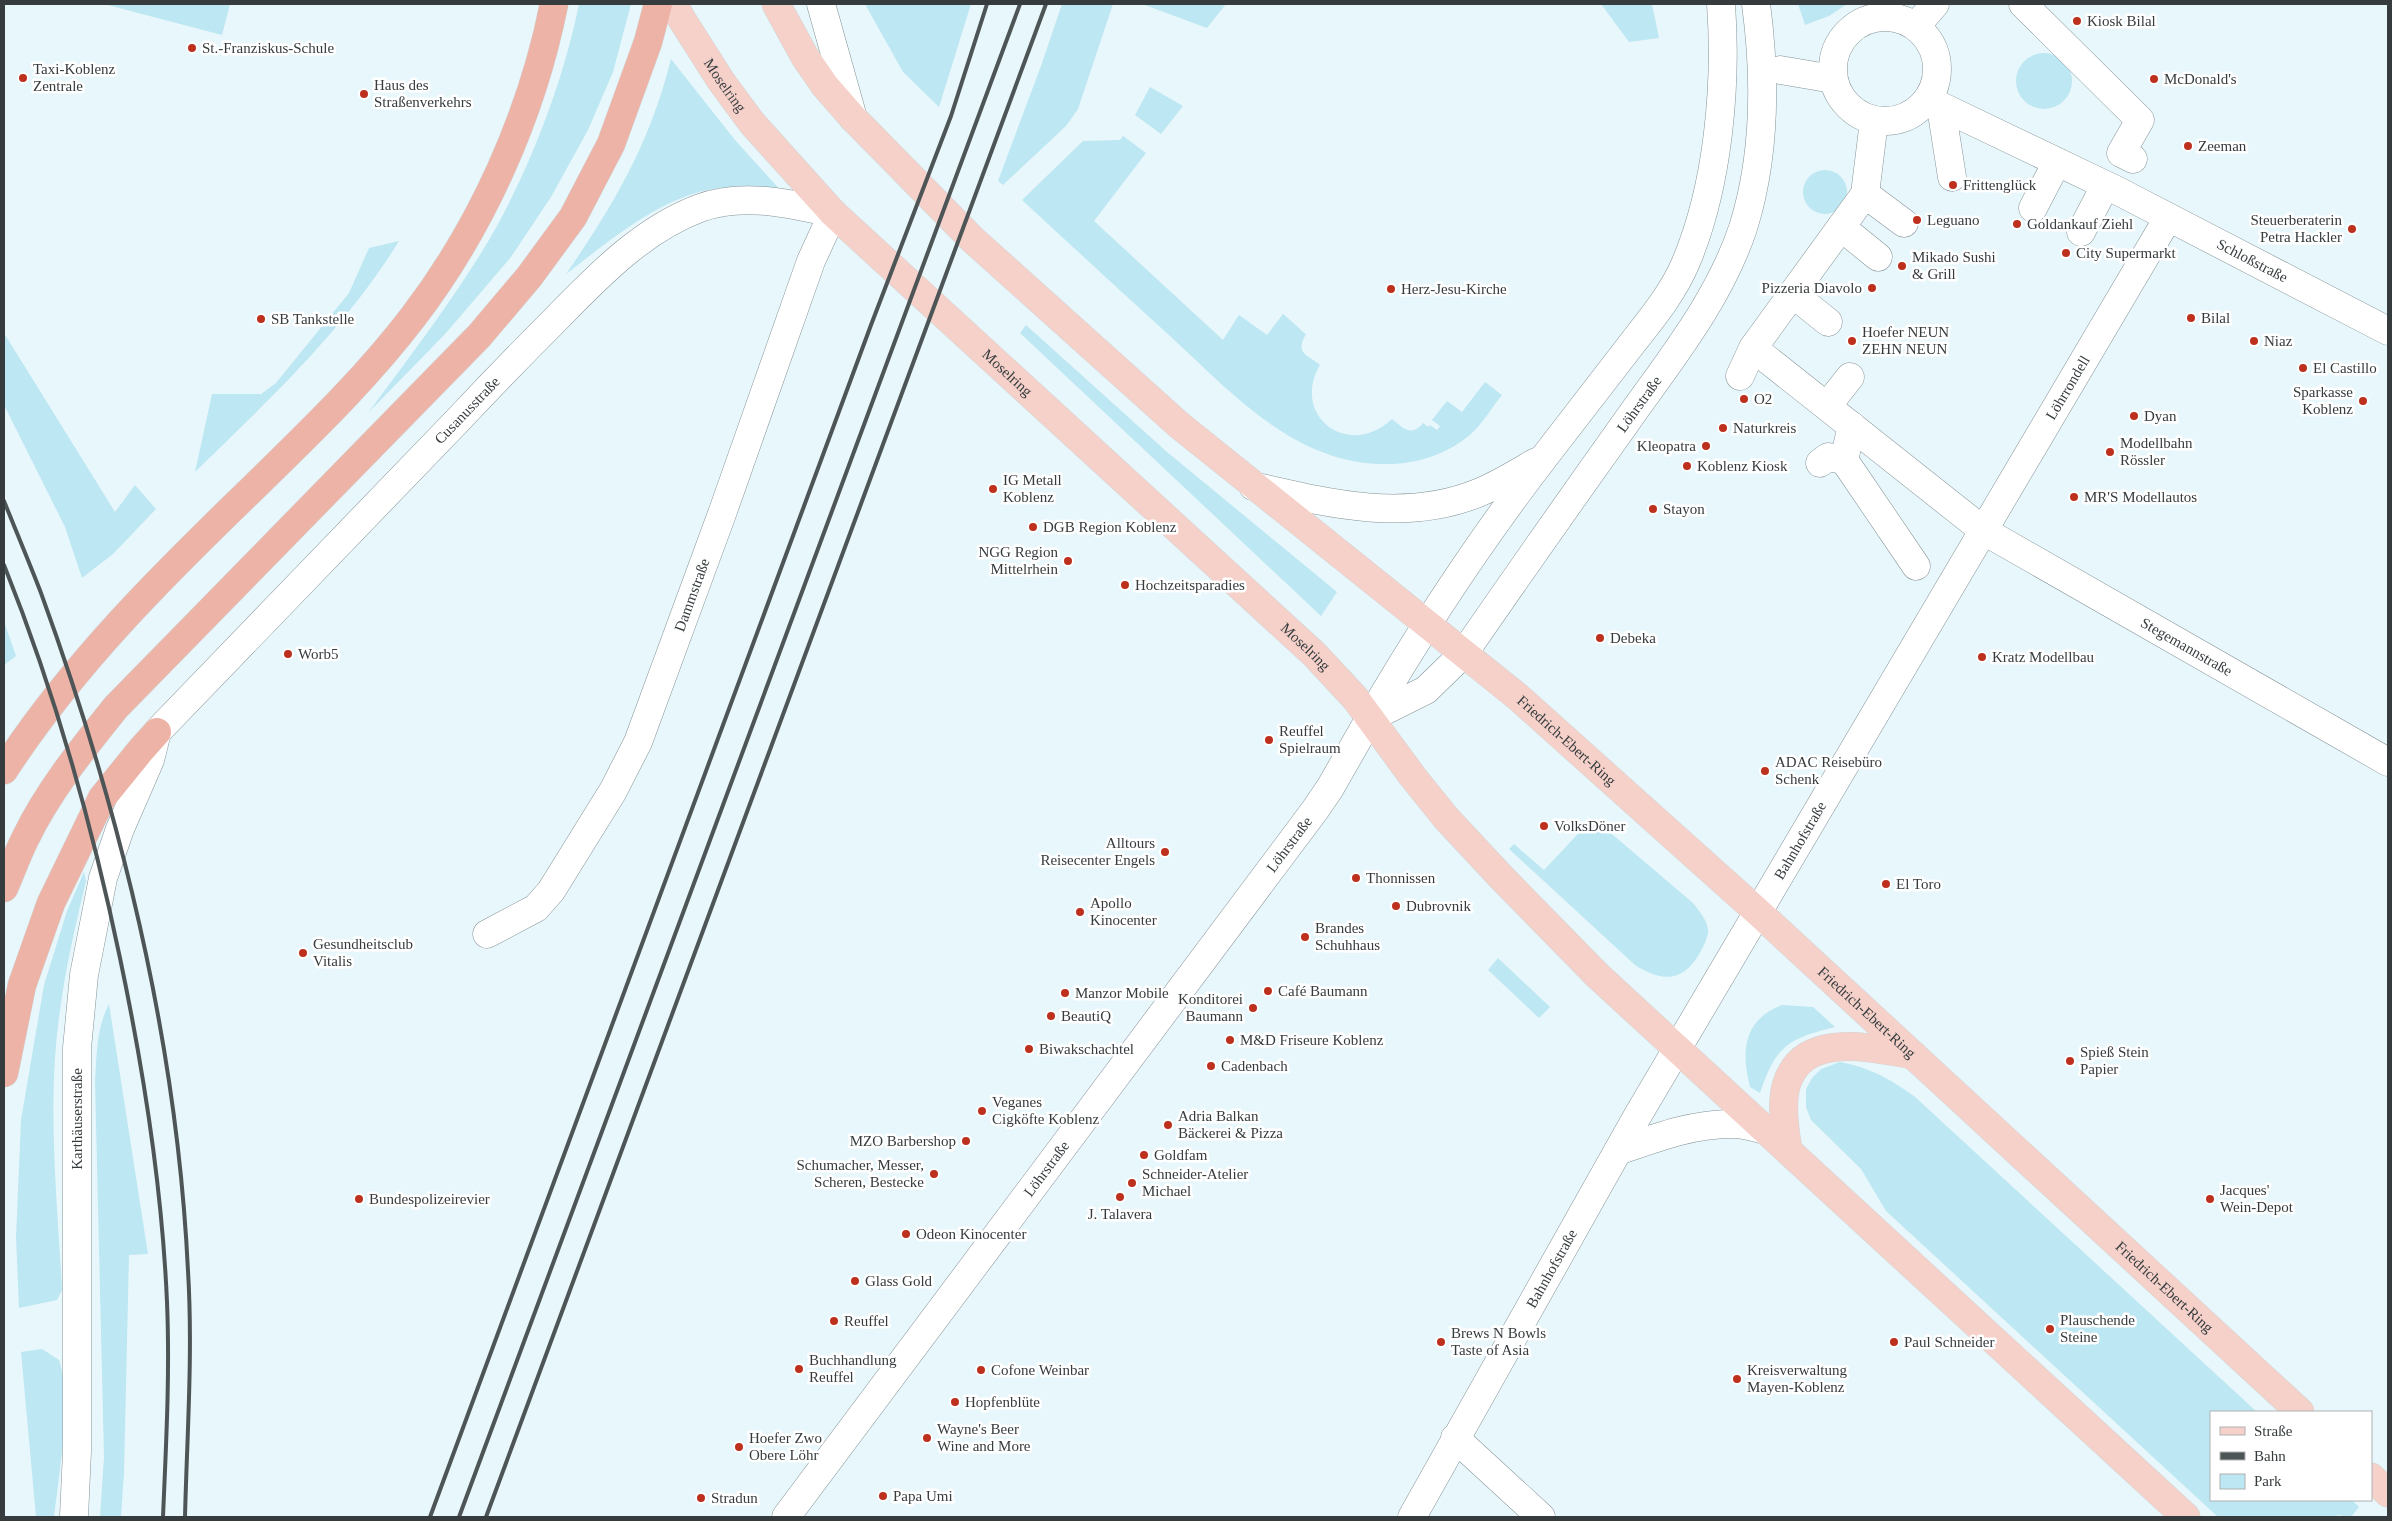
<svg xmlns="http://www.w3.org/2000/svg" width="2392" height="1521" font-family="Georgia,serif">
<rect width="100%" height="100%" fill="#e8f7fb"/>
<path fill="#bde7f2" d="M104 4H230L222 35Z
M579 4H631L613 72 588 130 551 197 511 257 446 333 368 413C405 363 443 313 476 261 523 188 562 88 579 4Z
M865 4H971L939 107 903 72Z
M1062 4H1113L1078 109 1066 126 1003 185 998 181 1041 66Z
M1142 4H1226L1207 28Z
M1601 4H1652L1659 38 1629 42Z
M1798 4H1847L1829 16 1805 25Z
M2016 81a28 28 0 1 1 56 0a28 28 0 1 1-56 0Z
M671 59 735 140 782 192C765 189 746 186 729 187 668 190 612 239 566 274 615 203 650 143 671 59Z
M1150 87 1183 106 1161 134 1135 115Z
M1123 136 1146 153 1094 221 1223 340 1239 315 1267 335 1283 314C1292 321 1299 329 1306 334 1294 355 1309 355 1320 365 1290 416 1349 460 1392 419 1402 427 1411 438 1423 423L1428 427 1430 425 1437 430 1440 426 1432 420 1447 401 1462 412 1485 382 1502 395C1492 407 1483 423 1471 434 1449 453 1421 463 1392 464 1297 467 1234 395 1170 336 1120 291 1071 245 1022 200L1083 141 1120 140Z
M1803 192a22 22 0 1 1 44 0a22 22 0 1 1-44 0Z
M399 241C345 329 269 400 195 472L212 394H261L276 383 349 293 369 248Z
M1026 325 1167 452 1337 592 1321 616 1020 333Z
M4 333 115 512 135 485 156 509 113 554 82 578 65 527 4 405Z
M4 621 16 656 4 665Z
M1593 818 1693 903C1699 911 1708 921 1708 931 1708 938 1703 947 1700 953 1682 983 1662 982 1635 965L1509 849 1514 844 1544 870Z
M84 872 86 881C72 939 59 998 55 1058 50 1135 58 1213 62 1290L57 1300 19 1308 16 1237 21 1120 44 985 67 911Z
M1498 958 1550 1007 1539 1018 1488 970Z
M109 1004 148 1254 129 1255 124 1473 121 1517H100L104 1457 95 1081C97 1054 96 1029 109 1004Z
M1782 1005 1813 1007 1835 1027C1787 1039 1776 1046 1760 1093L1750 1087C1741 1051 1743 1020 1782 1005Z
M1840 1062C1871 1068 1888 1078 1914 1096L2257 1412H2211V1500H2352L2359 1507 2351 1517 2337 1515 2336 1517H2218L1886 1211 1861 1169 1811 1120 1806 1107V1089L1812 1078 1821 1069Z
M42 1349 59 1360C72 1397 59 1476 54 1517H36L21 1352Z"/>
<g fill="none" stroke-linecap="round" stroke-linejoin="round">
<defs>
<g id="street">
<path d="M821 4 853 118"/>
<path d="M2023 4 2140 120 2121 153 2133 159"/>
<circle cx="1885" cy="69" r="52"/>
<path d="M1916 26 1935 4"/>
<path d="M1780 70 1833 79"/>
<path id="s1" d="M1928 100 2118 191 2388 331"/>
<path d="M1941 107 1952 177"/>
<path d="M1865 194 1904 223"/>
<path d="M2033 208 2057 162"/>
<path d="M1841 227 1878 257"/>
<path d="M2081 232 2105 186"/>
<path d="M1793 294 1828 322"/>
<path id="s2" d="M1753 348 1984 531 2388 762"/>
<path d="M1740 376 1753 348 1865 194 1874 121"/>
<path d="M1827 406 1850 377"/>
<path d="M1852 426 1844 460 1916 566"/>
<path d="M1820 463 1828 457 1844 460"/>
<path d="M1618 1151C1655 1138 1694 1123 1734 1124 1745 1124 1757 1128 1768 1131"/>
<path d="M1455 1438 1541 1517"/>
<path id="s3" d="M74 1517 77 1451V1048L84 975 103 878 120 829 150 760 157 732C258 628 358 523 459 419 490 386 521 354 553 322 596 278 641 230 700 208 743 192 791 204 833 213L811 261 723 511 638 742 613 791 551 891 536 908 487 934"/>
<path id="s4" d="M786 1517 1315 810 1330 788 1370 718"/>
<path id="s5" d="M1412 1517 1638 1115 2168 218"/>
</g>
<g id="secondary">
<path d="M1253 486C1326 503 1405 523 1478 493 1498 485 1517 473 1536 462"/>
<path id="s6" d="M1370 718 1426 690 1464 653C1518 575 1572 498 1627 421 1670 360 1719 300 1743 228 1766 155 1766 79 1756 4"/>
<path d="M1370 718C1423 627 1481 539 1546 455 1575 417 1605 379 1634 341 1653 317 1674 291 1686 262 1718 186 1727 86 1721 4"/>
</g>
<g id="primary">
<path id="s7" d="M674 4 681 18 721 81 752 123 833 213 1314 654 1355 698 1413 777 1446 818 1502 878 1597 975 2186 1517"/>
<path id="s8" d="M776 4 805 57 825 86 853 118 972 239 1179 425 1518 697 1759 913 2300 1412"/>
<path d="M1788 1150C1785 1130 1781 1106 1786 1086 1802 1030 1872 1048 1913 1055"/>
<path d="M2371 1477 2388 1493"/>
</g>
<path id="highway" d="M4 770C73 664 162 576 252 489 308 434 365 380 413 317 482 227 532 115 554 4
M4 888C11 872 17 855 25 839 48 791 83 748 116 707L479 336 529 277 573 217 611 144 648 42 658 4
M4 1073 22 985 51 903 102 798 140 751 157 732"/>
</defs>
<use href="#street" stroke="#859397" stroke-width="29"/>
<use href="#secondary" stroke="#859397" stroke-width="29"/>
<use href="#primary" stroke="#d3d4d5" stroke-width="29"/>
<use href="#highway" stroke="#d3d4d5" stroke-width="29"/>
<use href="#street" stroke="#fff" stroke-width="28"/>
<use href="#secondary" stroke="#fff" stroke-width="28"/>
<use href="#primary" stroke="#f5d1ca" stroke-width="28"/>
<use href="#highway" stroke="#eeb3a7" stroke-width="28"/>
<path stroke="#4e5557" stroke-width="4" d="M4 501C16 531 29 562 41 593 120 810 177 1040 188 1271 193 1353 187 1435 185 1517
M4 565C55 692 92 824 120 958 144 1072 162 1186 167 1302 170 1374 166 1446 163 1517
M430 1517 871 325 951 116 987 4
M459 1517 1020 4
M486 1517 1046 4"/>
</g>
<g fill="#bc301d" stroke="#fff" stroke-width="2">
<circle cx="2077" cy="21" r="5"/>
<circle cx="192" cy="48" r="5"/>
<circle cx="23" cy="78" r="5"/>
<circle cx="2154" cy="79" r="5"/>
<circle cx="364" cy="94" r="5"/>
<circle cx="2188" cy="146" r="5"/>
<circle cx="1953" cy="185" r="5"/>
<circle cx="1917" cy="220" r="5"/>
<circle cx="2017" cy="224" r="5"/>
<circle cx="2352" cy="229" r="5"/>
<circle cx="2066" cy="253" r="5"/>
<circle cx="1902" cy="266" r="5"/>
<circle cx="1872" cy="288" r="5"/>
<circle cx="1391" cy="289" r="5"/>
<circle cx="2191" cy="318" r="5"/>
<circle cx="261" cy="319" r="5"/>
<circle cx="1852" cy="341" r="5"/>
<circle cx="2254" cy="341" r="5"/>
<circle cx="2303" cy="368" r="5"/>
<circle cx="1744" cy="399" r="5"/>
<circle cx="2363" cy="401" r="5"/>
<circle cx="2134" cy="416" r="5"/>
<circle cx="1723" cy="428" r="5"/>
<circle cx="1706" cy="446" r="5"/>
<circle cx="2110" cy="452" r="5"/>
<circle cx="1687" cy="466" r="5"/>
<circle cx="993" cy="489" r="5"/>
<circle cx="2074" cy="497" r="5"/>
<circle cx="1653" cy="509" r="5"/>
<circle cx="1033" cy="527" r="5"/>
<circle cx="1068" cy="561" r="5"/>
<circle cx="1125" cy="585" r="5"/>
<circle cx="1600" cy="638" r="5"/>
<circle cx="288" cy="654" r="5"/>
<circle cx="1982" cy="657" r="5"/>
<circle cx="1269" cy="740" r="5"/>
<circle cx="1765" cy="771" r="5"/>
<circle cx="1544" cy="826" r="5"/>
<circle cx="1165" cy="852" r="5"/>
<circle cx="1356" cy="878" r="5"/>
<circle cx="1886" cy="884" r="5"/>
<circle cx="1396" cy="906" r="5"/>
<circle cx="1080" cy="912" r="5"/>
<circle cx="1305" cy="937" r="5"/>
<circle cx="303" cy="953" r="5"/>
<circle cx="1268" cy="991" r="5"/>
<circle cx="1065" cy="993" r="5"/>
<circle cx="1253" cy="1008" r="5"/>
<circle cx="1051" cy="1016" r="5"/>
<circle cx="1230" cy="1040" r="5"/>
<circle cx="1029" cy="1049" r="5"/>
<circle cx="2070" cy="1061" r="5"/>
<circle cx="1211" cy="1066" r="5"/>
<circle cx="982" cy="1111" r="5"/>
<circle cx="1168" cy="1125" r="5"/>
<circle cx="966" cy="1141" r="5"/>
<circle cx="1144" cy="1155" r="5"/>
<circle cx="934" cy="1174" r="5"/>
<circle cx="1132" cy="1183" r="5"/>
<circle cx="1120" cy="1197" r="5"/>
<circle cx="359" cy="1199" r="5"/>
<circle cx="2210" cy="1199" r="5"/>
<circle cx="906" cy="1234" r="5"/>
<circle cx="855" cy="1281" r="5"/>
<circle cx="834" cy="1321" r="5"/>
<circle cx="2050" cy="1329" r="5"/>
<circle cx="1441" cy="1342" r="5"/>
<circle cx="1894" cy="1342" r="5"/>
<circle cx="799" cy="1369" r="5"/>
<circle cx="981" cy="1370" r="5"/>
<circle cx="1737" cy="1379" r="5"/>
<circle cx="955" cy="1402" r="5"/>
<circle cx="927" cy="1438" r="5"/>
<circle cx="739" cy="1447" r="5"/>
<circle cx="883" cy="1496" r="5"/>
<circle cx="701" cy="1498" r="5"/>
</g>
<g text-anchor="middle" stroke-width="5" stroke-linejoin="round" paint-order="stroke">
<g font-size="15" fill="#363c3e" stroke="#fff" text-anchor="start">
<text x="2087" y="26">Kiosk Bilal</text>
<text x="202" y="53">St.-Franziskus-Schule</text>
<text x="33" y="74">Taxi-Koblenz<tspan x="33" dy="17">Zentrale</tspan></text>
<text x="2164" y="84">McDonald's</text>
<text x="374" y="90">Haus des<tspan x="374" dy="17">Straßenverkehrs</tspan></text>
<text x="2198" y="151">Zeeman</text>
<text x="1963" y="190">Frittenglück</text>
<text x="1927" y="225">Leguano</text>
<text x="2342" y="225" text-anchor="end">Steuerberaterin<tspan x="2342" dy="17">Petra Hackler</tspan></text>
<text x="2027" y="229">Goldankauf Ziehl</text>
<text x="2076" y="258">City Supermarkt</text>
<text x="1912" y="262">Mikado Sushi<tspan x="1912" dy="17">&amp; Grill</tspan></text>
<text x="1862" y="293" text-anchor="end">Pizzeria Diavolo</text>
<text x="1401" y="294">Herz-Jesu-Kirche</text>
<text x="2201" y="323">Bilal</text>
<text x="271" y="324">SB Tankstelle</text>
<text x="1862" y="337">Hoefer NEUN<tspan x="1862" dy="17">ZEHN NEUN</tspan></text>
<text x="2264" y="346">Niaz</text>
<text x="2313" y="373">El Castillo</text>
<text x="2353" y="397" text-anchor="end">Sparkasse<tspan x="2353" dy="17">Koblenz</tspan></text>
<text x="1754" y="404">O2</text>
<text x="2144" y="421">Dyan</text>
<text x="1733" y="433">Naturkreis</text>
<text x="2120" y="448">Modellbahn<tspan x="2120" dy="17">Rössler</tspan></text>
<text x="1696" y="451" text-anchor="end">Kleopatra</text>
<text x="1697" y="471">Koblenz Kiosk</text>
<text x="1003" y="485">IG Metall<tspan x="1003" dy="17">Koblenz</tspan></text>
<text x="2084" y="502">MR'S Modellautos</text>
<text x="1663" y="514">Stayon</text>
<text x="1043" y="532">DGB Region Koblenz</text>
<text x="1058" y="557" text-anchor="end">NGG Region<tspan x="1058" dy="17">Mittelrhein</tspan></text>
<text x="1135" y="590">Hochzeitsparadies</text>
<text x="1610" y="643">Debeka</text>
<text x="298" y="659">Worb5</text>
<text x="1992" y="662">Kratz Modellbau</text>
<text x="1279" y="736">Reuffel<tspan x="1279" dy="17">Spielraum</tspan></text>
<text x="1775" y="767">ADAC Reisebüro<tspan x="1775" dy="17">Schenk</tspan></text>
<text x="1554" y="831">VolksDöner</text>
<text x="1155" y="848" text-anchor="end">Alltours<tspan x="1155" dy="17">Reisecenter Engels</tspan></text>
<text x="1366" y="883">Thonnissen</text>
<text x="1896" y="889">El Toro</text>
<text x="1090" y="908">Apollo<tspan x="1090" dy="17">Kinocenter</tspan></text>
<text x="1406" y="911">Dubrovnik</text>
<text x="1315" y="933">Brandes<tspan x="1315" dy="17">Schuhhaus</tspan></text>
<text x="313" y="949">Gesundheitsclub<tspan x="313" dy="17">Vitalis</tspan></text>
<text x="1278" y="996">Café Baumann</text>
<text x="1075" y="998">Manzor Mobile</text>
<text x="1243" y="1004" text-anchor="end">Konditorei<tspan x="1243" dy="17">Baumann</tspan></text>
<text x="1061" y="1021">BeautiQ</text>
<text x="1240" y="1045">M&amp;D Friseure Koblenz</text>
<text x="1039" y="1054">Biwakschachtel</text>
<text x="2080" y="1057">Spieß Stein<tspan x="2080" dy="17">Papier</tspan></text>
<text x="1221" y="1071">Cadenbach</text>
<text x="992" y="1107">Veganes<tspan x="992" dy="17">Cigköfte Koblenz</tspan></text>
<text x="1178" y="1121">Adria Balkan<tspan x="1178" dy="17">Bäckerei &amp; Pizza</tspan></text>
<text x="956" y="1146" text-anchor="end">MZO Barbershop</text>
<text x="1154" y="1160">Goldfam</text>
<text x="924" y="1170" text-anchor="end">Schumacher, Messer,<tspan x="924" dy="17">Scheren, Bestecke</tspan></text>
<text x="1142" y="1179">Schneider-Atelier<tspan x="1142" dy="17">Michael</tspan></text>
<text x="2220" y="1195">Jacques'<tspan x="2220" dy="17">Wein-Depot</tspan></text>
<text x="369" y="1204">Bundespolizeirevier</text>
<text x="1120" y="1219" text-anchor="middle">J. Talavera</text>
<text x="916" y="1239">Odeon Kinocenter</text>
<text x="865" y="1286">Glass Gold</text>
<text x="2060" y="1325">Plauschende<tspan x="2060" dy="17">Steine</tspan></text>
<text x="844" y="1326">Reuffel</text>
<text x="1451" y="1338">Brews N Bowls<tspan x="1451" dy="17">Taste of Asia</tspan></text>
<text x="1904" y="1347">Paul Schneider</text>
<text x="809" y="1365">Buchhandlung<tspan x="809" dy="17">Reuffel</tspan></text>
<text x="991" y="1375">Cofone Weinbar</text>
<text x="1747" y="1375">Kreisverwaltung<tspan x="1747" dy="17">Mayen-Koblenz</tspan></text>
<text x="965" y="1407">Hopfenblüte</text>
<text x="937" y="1434">Wayne's Beer<tspan x="937" dy="17">Wine and More</tspan></text>
<text x="749" y="1443">Hoefer Zwo<tspan x="749" dy="17">Obere Löhr</tspan></text>
<text x="893" y="1501">Papa Umi</text>
<text x="711" y="1503">Stradun</text>
</g>
<g font-size="15" fill="#363c3e" stroke="#fff">
<text dy="5" stroke="none"><textPath href="#s7" startOffset="96">Moselring</textPath></text>
<text dy="5" stroke="none"><textPath href="#s1" startOffset="362">Schloßstraße</textPath></text>
<text dy="5" stroke="none"><textPath href="#s7" startOffset="500">Moselring</textPath></text>
<text dy="5" stroke="none"><textPath href="#s5" startOffset="1306">Löhrrondell</textPath></text>
<text dy="5" stroke="none"><textPath href="#s6" startOffset="420">Löhrstraße</textPath></text>
<text dy="5" stroke="none"><textPath href="#s3" startOffset="1244">Cusanusstraße</textPath></text>
<text transform="translate(692 595) rotate(-70)" y="5">Dammstraße</text>
<text dy="5" stroke="none"><textPath href="#s2" startOffset="528">Stegemannstraße</textPath></text>
<text dy="5" stroke="none"><textPath href="#s7" startOffset="905">Moselring</textPath></text>
<text dy="5" stroke="none"><textPath href="#s8" startOffset="1086">Friedrich-Ebert-Ring</textPath></text>
<text dy="5" stroke="none"><textPath href="#s5" startOffset="780">Bahnhofstraße</textPath></text>
<text dy="5" stroke="none"><textPath href="#s4" startOffset="840">Löhrstraße</textPath></text>
<text dy="5" stroke="none"><textPath href="#s8" startOffset="1491">Friedrich-Ebert-Ring</textPath></text>
<text transform="translate(77 1119) rotate(-90)" y="5">Karthäuserstraße</text>
<text dy="5" stroke="none"><textPath href="#s4" startOffset="435">Löhrstraße</textPath></text>
<text dy="5" stroke="none"><textPath href="#s5" startOffset="285">Bahnhofstraße</textPath></text>
<text dy="5" stroke="none"><textPath href="#s8" startOffset="1896">Friedrich-Ebert-Ring</textPath></text>
</g>
</g>
<rect width="2392" height="1521" fill="none" stroke="#363c3e" stroke-width="10"/>
<rect x="2210" y="1411" width="162" height="90" fill="#ffffff" stroke="#afb1b2"/>
<rect x="2220" y="1427" width="25" height="8" fill="#f5d1ca" stroke="#afb1b2"/>
<text x="2254" y="1436" font-size="15" fill="#363c3e">Straße</text>
<rect x="2220" y="1452" width="25" height="8" fill="#4e5557" stroke="#afb1b2"/>
<text x="2254" y="1461" font-size="15" fill="#363c3e">Bahn</text>
<rect x="2220" y="1474" width="25" height="15" fill="#bde7f2" stroke="#afb1b2"/>
<text x="2254" y="1486" font-size="15" fill="#363c3e">Park</text>
</svg>
